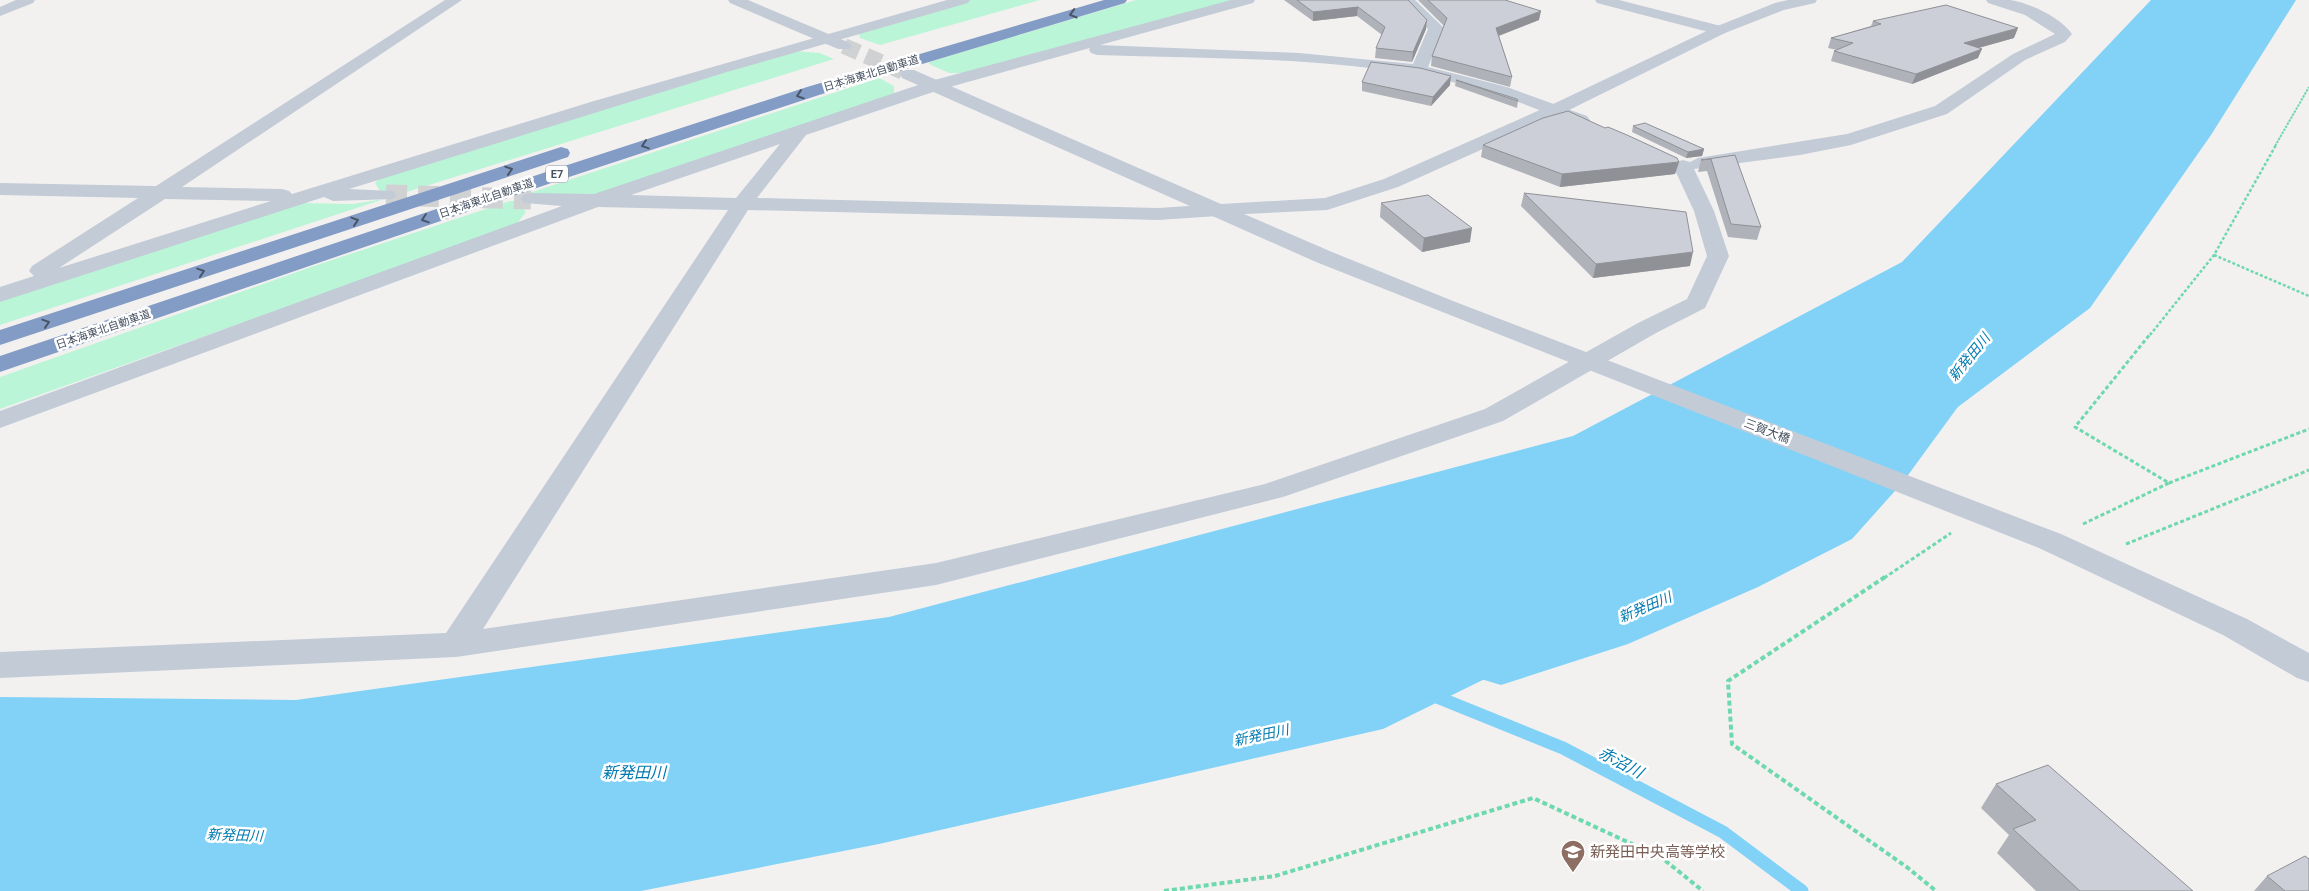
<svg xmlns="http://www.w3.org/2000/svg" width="2309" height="891" font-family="Roboto,'Noto Sans JP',sans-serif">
<rect width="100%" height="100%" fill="#f3f1f0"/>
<path fill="#bbf5d7" d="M966 0H1040L880 45 860 38 859 33Z
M1136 0H1236L967 73H949L929 64V62Z
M795 51 820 53 834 59 400 194H375L380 191 375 183 382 176Z
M879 78 894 86V93L887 98 590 197H517Z
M384 199 0 325V299L300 203 353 204Z
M510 201H531L523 208 526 212 516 225 0 409V377L311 267Z"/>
<path fill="#82d2f7" d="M2151 0H2296L2211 135 2090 308 1803 523 1383 729 879 844 641 891H0V697L296 700 889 617 1573 436 1902 262Z"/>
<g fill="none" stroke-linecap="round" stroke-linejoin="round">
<path stroke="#82d2f7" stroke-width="13" d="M1432 695 1563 748 1723 832 1802 891"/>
<path fill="#82d2f7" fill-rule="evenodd" d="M1938 375 1959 380 1968 393 1903 482 1852 539 1758 587 1628 644 1501 685 1474 677 1463 657 1474 637 1576 606 1708 553 1804 507 1857 454 1917 380Z"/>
<path stroke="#d0d1d3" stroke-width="21" stroke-dasharray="21 11" stroke-linecap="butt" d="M386 195 531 199"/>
<path stroke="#d0d1d3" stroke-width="16" stroke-dasharray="16 8" stroke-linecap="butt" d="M844 46 908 74"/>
<path stroke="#6ed8af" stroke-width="2" stroke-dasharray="2.5 1" stroke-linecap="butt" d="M2275 146 2309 87"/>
<path stroke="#6ed8af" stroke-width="2.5" stroke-dasharray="3 2" stroke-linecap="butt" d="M2214 255 2309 296
M2150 335 2214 255 2276 145"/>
<path stroke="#6ed8af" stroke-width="3" stroke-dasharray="4 2.5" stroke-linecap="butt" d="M2169 483 2309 429
M2083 524 2169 483 2075 427 2151 333
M2126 544 2309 470
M1884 578 1951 533"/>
<path stroke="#6ed8af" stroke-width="4" stroke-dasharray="5 3" stroke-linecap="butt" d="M1885 577 1728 681 1732 744 1908 868 1936 891
M1164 891 1275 876 1533 798 1662 858 1703 891"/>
<path fill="#c3cbd7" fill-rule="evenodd" d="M16 0H35L33 3 0 16V7Z
M445 0H462L182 187 282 189 289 191 292 194 594 101 947 0H970L968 3 727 72 349 189 393 191 396 195 393 199 333 201 324 197 0 302V287L34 276 29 271 32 266 138 198 0 195V183L156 186ZM165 199 271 201 59 268Z
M1231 0H1255L1253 3 1100 45 1299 53 1413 64 1428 29 1400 0H1415L1444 28 1428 67 1507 87 1587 116 1590 120 1587 124H1575C1530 106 1485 88 1438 79 1326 56 1210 59 1097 55L1091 53 1089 50 1090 48 939 90 806 135 757 198 1158 208 1218 204 1225 206 1228 210 1225 214 1218 216 1158 220 748 210 483 629 936 563 1265 484 1485 409 1638 323 1687 299 1707 256 1694 211 1673 166 1676 162 1683 160 1690 162 1698 158 1847 134 1935 106 2013 54 2055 34 2025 15 1988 3 1986 0C1993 0 2002 0 2010 0 2030 3 2060 17 2072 34L2065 42 2025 60 1947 114 1851 145 1800 155 1694 169 1714 211 1729 256 1705 308 1656 333 1503 421 1283 497 936 585 456 657 0 678V652L446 633 728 210 598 207 0 428V411L562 206 524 203 521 199 524 195 531 193 594 194 927 82ZM780 144 736 198 631 195Z
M1595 0H1619L1725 27 1728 30 1725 33 1720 35 1597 3Z"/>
<path fill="#c3cbd7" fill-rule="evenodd" d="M728 0H748L850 43 852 46 850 49H838L730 3Z
M1788 0H1817L1815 3 1784 10 1725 33 1561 114 1398 187 1327 210 1244 214 1332 252 1453 301 2061 534 2247 619 2309 653V682L2297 678 2223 635 2039 548 1316 262 902 78 900 74 902 70H914L1221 204 1325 198 1384 179 1549 106 1715 27 1775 3Z"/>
<path fill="#839cc5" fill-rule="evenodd" d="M1104 0H1127L1125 3 819 95 563 179 0 372V356L549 171 807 87Z
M561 147 568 149 570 153 568 157 0 345V330Z"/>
</g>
<path fill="#afb2b9" d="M1284 0H1408L1426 29 1412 62 1375 58 1376 48 1382 35 1357 16 1313 21Z
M1418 0H1505L1539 20 1499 36 1512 77 1510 87 1431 66 1432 56 1444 26Z
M1873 21 2014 38 1979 48 1978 58 1912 84 1831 61 1834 51 1837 50 1828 48 1831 38 1871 26Z
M1456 80 1518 101 1517 108 1455 86Z
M1362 82 1450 85 1431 106 1362 91Z
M1633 126 1704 149 1702 156 1686 158 1632 132Z
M1605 128 1679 162 1675 174 1560 187 1481 157 1483 145Z
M1735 155 1761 227 1757 240 1728 237 1707 171 1698 172 1701 160Z
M1524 193 1690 266 1593 278 1521 206Z
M1381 203 1470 242 1422 252 1380 217Z
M1996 784 2193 891H2036L1997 853 2009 835 1981 808Z
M2267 876 2309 891H2254Z"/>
<path fill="#8f9196" d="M1358 7 1357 16 1313 21V12Z
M1541 11 1539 20 1495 37 1496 28Z
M1427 20 1426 29 1412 62 1413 52Z
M2018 28 2014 38 1960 53 1964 43Z
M1982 49 1978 58 1912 84 1916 74Z
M1451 76 1450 85 1431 106 1433 97Z
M1704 149 1702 156 1686 158 1688 152Z
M1679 162 1675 174 1560 187 1562 174Z
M1472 228 1470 242 1422 252 1424 238Z
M1693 252 1690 266 1593 278 1596 264Z"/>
<path fill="#cccfd7" stroke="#8f9196" d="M1297 0H1408L1427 20 1413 52 1376 48 1385 27 1358 7 1313 12Z
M1428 0H1505L1541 11 1496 28 1512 77 1432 56 1447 18Z
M1946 5 2018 28 1964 43 1982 49 1916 74 1834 51 1853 43 1831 38 1881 24 1873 21Z
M1371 62 1420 68 1451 76 1433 97 1362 82Z
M1456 80 1517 99 1518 101Z
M1568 111 1605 128 1608 127 1627 135 1677 158 1679 162 1562 174 1483 145 1543 118Z
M1645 123 1704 149 1688 152 1633 126Z
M1735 155 1761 227 1731 224 1711 159 1701 160Z
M1524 193 1686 212 1693 252 1596 264Z
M1428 195 1472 228 1424 238 1381 203Z
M2048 765 2193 891H2080L2013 829 2036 820 1996 784Z
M2305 856 2309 859V891H2285L2267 876Z"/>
<defs><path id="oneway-chevron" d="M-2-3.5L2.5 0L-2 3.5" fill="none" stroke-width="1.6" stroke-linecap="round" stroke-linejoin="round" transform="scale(1.25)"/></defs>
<g stroke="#495566">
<use href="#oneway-chevron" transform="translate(1073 14) rotate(164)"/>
<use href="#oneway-chevron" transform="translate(800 95) rotate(162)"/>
<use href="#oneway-chevron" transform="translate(645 145) rotate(162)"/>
<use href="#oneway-chevron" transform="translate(509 170) rotate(-18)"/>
<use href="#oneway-chevron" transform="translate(425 219) rotate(161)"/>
<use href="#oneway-chevron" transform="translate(355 221) rotate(-18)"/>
<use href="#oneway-chevron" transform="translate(201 272) rotate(-18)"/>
<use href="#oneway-chevron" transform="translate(46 323) rotate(-18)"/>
</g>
<defs>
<symbol id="school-pin" viewBox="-11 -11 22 30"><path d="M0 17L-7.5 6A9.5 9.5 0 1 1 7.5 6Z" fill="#8d6e63" stroke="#fff"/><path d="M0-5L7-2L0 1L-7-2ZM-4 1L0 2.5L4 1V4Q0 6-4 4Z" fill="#fff"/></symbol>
</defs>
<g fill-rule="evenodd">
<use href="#school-pin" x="1559" y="838" width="28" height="38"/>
</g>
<g text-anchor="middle" stroke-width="5" stroke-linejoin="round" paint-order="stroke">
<g font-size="11" fill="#465161" stroke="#fff">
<text transform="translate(871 73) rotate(-17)" y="4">日本海東北自動車道</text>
<text transform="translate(486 198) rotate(-19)" y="4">日本海東北自動車道</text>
<text transform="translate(103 329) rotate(-19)" y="4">日本海東北自動車道</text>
</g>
<rect fill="#fff" stroke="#7e8590" stroke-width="1" x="546" y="165.5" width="22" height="17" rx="4"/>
<g font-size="11" font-weight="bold" fill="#465161">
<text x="557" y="178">E7</text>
</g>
<g font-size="12" fill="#465161" stroke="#fff">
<text transform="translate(1767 431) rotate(21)" y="4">三賀大橋</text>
</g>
<g font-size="14" font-style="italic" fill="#017ab1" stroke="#fff">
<text transform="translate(1969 357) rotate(-51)" y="5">新発田川</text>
<text transform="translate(1645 607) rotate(-23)" y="5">新発田川</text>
<text transform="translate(1261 735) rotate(-12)" y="5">新発田川</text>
<text transform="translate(235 835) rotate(2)" y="5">新発田川</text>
</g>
<g font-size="15" fill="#785e54" stroke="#fff" text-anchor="start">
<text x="1590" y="857">新発田中央高等学校</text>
</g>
<g font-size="16" font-style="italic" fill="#017ab1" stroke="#fff">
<text transform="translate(1621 762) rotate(28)" y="6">赤沼川</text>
<text x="634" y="778">新発田川</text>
</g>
</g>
</svg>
